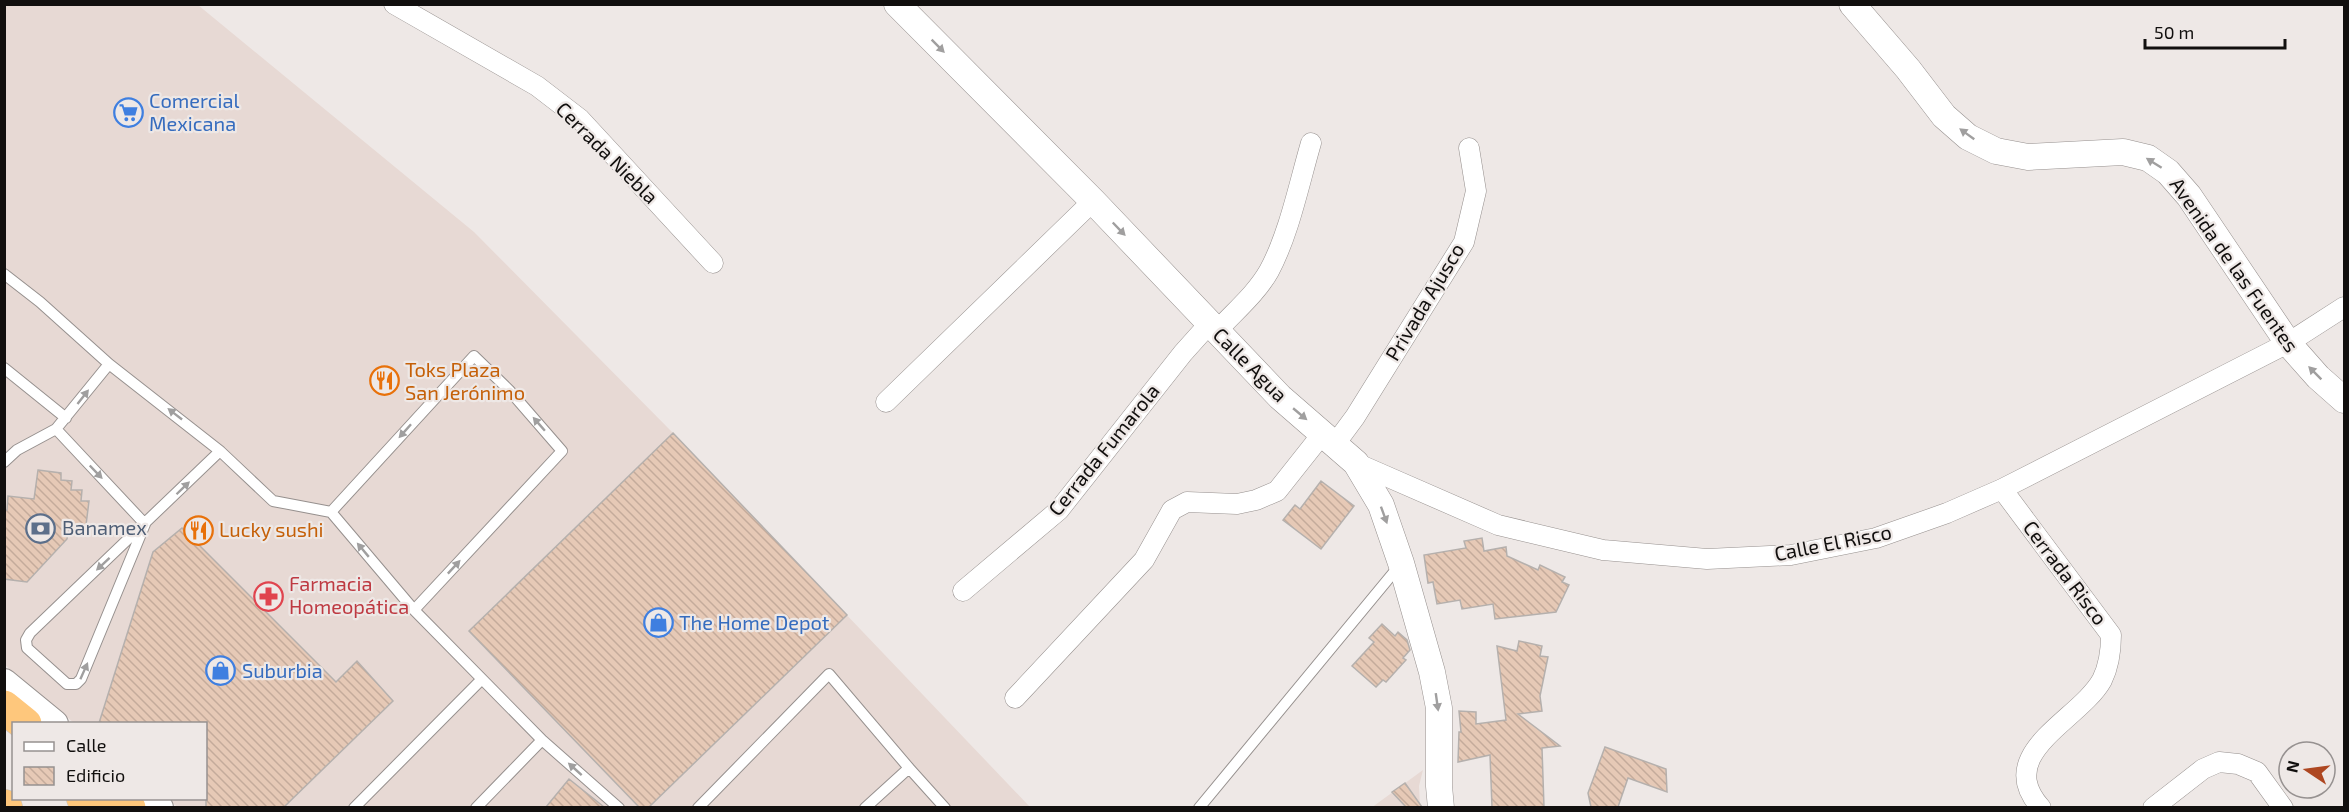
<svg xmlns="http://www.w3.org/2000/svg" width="2349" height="812" font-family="'Exo 2',sans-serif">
<defs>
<pattern id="building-back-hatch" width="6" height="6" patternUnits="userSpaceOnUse" patternTransform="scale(1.5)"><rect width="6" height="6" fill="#e6c9b6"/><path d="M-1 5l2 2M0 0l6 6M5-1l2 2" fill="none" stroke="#c4ab9b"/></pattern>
</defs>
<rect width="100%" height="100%" fill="#eee8e6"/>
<path fill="#e7d9d4" d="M5 5H198L474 232 673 433 1030 807H178L166 799 206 798V724L74 723 5 665Z
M1423 770 1419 786 1420 807 1371 808Z"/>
<path fill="url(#building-back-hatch)" stroke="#b5b0ad" stroke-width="1.5" d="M673 433 847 615 649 807H639L469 631Z
M38 470 61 473V480L72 481 71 490H82L81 501H89L86 525 78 524 77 533 68 531 67 539 27 582 4 579V510H7L8 496 34 499Z
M1321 481 1354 506 1321 549 1283 520 1295 505 1300 509Z
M182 528 336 682 357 661 393 701 284 807H206V723H99L153 552Z
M1482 538 1484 551 1506 547 1507 556 1538 570 1540 565 1565 577 1562 582 1569 585 1556 612 1495 619 1493 604 1462 609 1460 600 1437 604 1433 582 1428 583 1424 555 1466 548 1464 541Z
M1382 624 1395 636 1398 632 1407 640 1410 650 1403 658 1406 660 1386 682 1383 680 1376 687 1352 666 1374 642 1369 638Z
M1519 641 1542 646 1540 656 1548 657 1540 696 1542 711 1518 714 1560 746 1542 748 1544 807H1492L1490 755 1458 762 1459 732H1461L1459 711 1476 712V724L1506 720 1497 646 1517 651Z
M1605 747 1666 769 1667 792 1628 778 1618 807H1591L1588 793Z
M569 779 604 807H546Z
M1405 783 1422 807H1406L1392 792Z"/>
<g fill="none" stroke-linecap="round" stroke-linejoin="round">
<defs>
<path id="service" d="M4 274 40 302 109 364 220 451 273 501 331 512 414 610 542 740 619 808
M4 368 66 418
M56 429 145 524
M4 462 17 450 56 429 109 364
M331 512 474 356 509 390 562 451 414 610
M145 524 81 679 76 684H67L27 648 26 640 30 633 220 451
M909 768 945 808
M354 808 482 679
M476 808 542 740
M698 808 829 674 909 768 865 808
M1199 808 1399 566"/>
<path id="minor" d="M394 4 537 86 580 119 713 263
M1217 331C1234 312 1256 294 1269 271 1289 234 1299 184 1311 143
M886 402 1093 201
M1335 444 1355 417 1464 242 1476 191 1469 148
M1356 463 1498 525 1603 550 1707 559 1791 555 1876 538 1947 513 2002 489 2288 343 2344 307
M2002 489 2111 635C2111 651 2109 666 2102 680 2079 721 1992 753 2041 808
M963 591 1059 510 1183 353 1209 324
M1015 698 1144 560 1172 510 1187 502 1237 504 1256 500 1277 491 1323 433
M2153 808 2203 769 2219 762 2238 764 2257 772 2283 808"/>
<path id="tertiary" d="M897 4 1093 201 1280 397 1356 463 1381 505 1401 563 1432 672 1439 708V786L1441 808
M1852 4 1908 69 1944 116 1968 137 1996 151 2028 157 2123 152 2148 158 2168 172 2189 196 2288 343 2318 377 2344 400"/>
<path id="secondary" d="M4 683 54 724
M147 798 159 808"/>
<path id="motorway" d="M4 707 25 724
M83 798 94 808
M118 798 129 808
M4 806 6 808"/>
</defs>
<use href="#service" stroke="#96908e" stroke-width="12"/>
<use href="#minor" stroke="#96908e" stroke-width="21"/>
<use href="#tertiary" stroke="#96908e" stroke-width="27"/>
<use href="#secondary" stroke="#96908e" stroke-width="30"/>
<use href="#motorway" stroke="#c6c5c5" stroke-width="34"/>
<use href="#service" stroke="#fff" stroke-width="10"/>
<use href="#minor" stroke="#fff" stroke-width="20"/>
<use href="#tertiary" stroke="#fff" stroke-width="26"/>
<use href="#secondary" stroke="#fff" stroke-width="28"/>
<use href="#motorway" stroke="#fec77c" stroke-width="33"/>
</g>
<defs><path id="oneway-solid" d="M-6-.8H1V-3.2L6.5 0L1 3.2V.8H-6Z" transform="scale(1.5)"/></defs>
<g fill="#a09f9f">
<use href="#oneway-solid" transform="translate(938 46) rotate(45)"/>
<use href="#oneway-solid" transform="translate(1967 134) rotate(-144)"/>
<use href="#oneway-solid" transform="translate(2154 163) rotate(-148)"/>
<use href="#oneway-solid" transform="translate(1119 229) rotate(46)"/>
<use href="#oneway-solid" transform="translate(2315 373) rotate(-135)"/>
<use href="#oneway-solid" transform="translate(83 397) rotate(-52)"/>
<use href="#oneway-solid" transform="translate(175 414) rotate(-142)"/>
<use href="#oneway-solid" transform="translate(1300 414) rotate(40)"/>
<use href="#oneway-solid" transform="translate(539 424) rotate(-131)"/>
<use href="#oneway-solid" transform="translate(405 431) rotate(132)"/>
<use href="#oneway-solid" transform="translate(96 472) rotate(46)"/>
<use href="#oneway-solid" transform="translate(183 488) rotate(-44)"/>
<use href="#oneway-solid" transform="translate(1384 515) rotate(70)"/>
<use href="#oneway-solid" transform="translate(363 550) rotate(-130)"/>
<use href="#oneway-solid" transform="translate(103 564) rotate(137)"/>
<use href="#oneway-solid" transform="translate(454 567) rotate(-47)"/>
<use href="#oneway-solid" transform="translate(84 671) rotate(-66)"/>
<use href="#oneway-solid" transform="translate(1437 702) rotate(82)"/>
<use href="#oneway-solid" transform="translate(575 769) rotate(-138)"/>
</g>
<defs>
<symbol id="supermarket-ring" viewBox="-11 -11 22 22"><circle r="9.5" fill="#eee8e6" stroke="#3f7fe0" stroke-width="1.5"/><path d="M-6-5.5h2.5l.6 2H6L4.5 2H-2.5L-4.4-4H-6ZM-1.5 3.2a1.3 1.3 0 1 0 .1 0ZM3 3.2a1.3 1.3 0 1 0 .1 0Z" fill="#3f7fe0"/></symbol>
<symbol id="restaurant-ring" viewBox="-11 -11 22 22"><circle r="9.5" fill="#eee8e6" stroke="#e8710a" stroke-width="1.5"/><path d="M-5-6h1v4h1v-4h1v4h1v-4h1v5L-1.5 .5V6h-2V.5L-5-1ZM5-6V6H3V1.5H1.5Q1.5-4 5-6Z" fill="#e8710a"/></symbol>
<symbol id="bank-ring" viewBox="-11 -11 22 22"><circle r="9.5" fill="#eee8e6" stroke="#5c6f8a" stroke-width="1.5"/><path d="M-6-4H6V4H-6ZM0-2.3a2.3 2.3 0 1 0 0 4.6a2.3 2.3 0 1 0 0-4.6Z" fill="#5c6f8a"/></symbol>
<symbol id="pharmacy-ring" viewBox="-11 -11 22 22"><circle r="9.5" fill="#eee8e6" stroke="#e0444e" stroke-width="1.5"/><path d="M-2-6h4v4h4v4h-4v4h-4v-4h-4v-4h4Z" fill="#e0444e"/></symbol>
<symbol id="shop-ring" viewBox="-11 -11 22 22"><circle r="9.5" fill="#eee8e6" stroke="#3f7fe0" stroke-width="1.5"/><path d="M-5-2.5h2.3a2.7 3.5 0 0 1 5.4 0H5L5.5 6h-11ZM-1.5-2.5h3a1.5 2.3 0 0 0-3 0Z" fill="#3f7fe0"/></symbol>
</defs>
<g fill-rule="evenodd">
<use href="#supermarket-ring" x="112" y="96" width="33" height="33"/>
<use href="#restaurant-ring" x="368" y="364" width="33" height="33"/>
<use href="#bank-ring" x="24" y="512" width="33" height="33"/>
<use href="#restaurant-ring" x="182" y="514" width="33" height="33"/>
<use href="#pharmacy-ring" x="252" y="580" width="33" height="33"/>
<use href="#shop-ring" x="642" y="606" width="33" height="33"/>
<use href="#shop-ring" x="204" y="654" width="33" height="33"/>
</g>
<g text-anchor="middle" stroke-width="4.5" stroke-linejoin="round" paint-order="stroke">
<g font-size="20" fill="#366cbe" stroke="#eee8e6" text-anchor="start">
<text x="149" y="108">Comercial<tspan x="149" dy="23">Mexicana</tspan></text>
<text x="679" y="630">The Home Depot</text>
<text x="242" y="678">Suburbia</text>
</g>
<g font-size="20" fill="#110f0e" stroke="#eee8e6">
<text transform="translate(607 153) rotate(45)" y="7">Cerrada Niebla</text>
<text transform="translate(2234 265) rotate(55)" y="7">Avenida de las Fuentes</text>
<text transform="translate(1425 302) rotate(-59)" y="7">Privada Ajusco</text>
<text transform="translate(1250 365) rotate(45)" y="7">Calle Agua</text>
<text transform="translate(1104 450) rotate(-51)" y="7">Cerrada Fumarola</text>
<text transform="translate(1833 543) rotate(-11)" y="7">Calle El Risco</text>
<text transform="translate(2065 573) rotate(53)" y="7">Cerrada Risco</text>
</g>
<g font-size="20" fill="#c56008" stroke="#eee8e6" text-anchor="start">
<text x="405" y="377">Toks Plaza<tspan x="405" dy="23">San Jerónimo</tspan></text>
<text x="219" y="537">Lucky sushi</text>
</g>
<g font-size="20" fill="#4e5e75" stroke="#eee8e6" text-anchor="start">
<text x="62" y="535">Banamex</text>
</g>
<g font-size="20" fill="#be3a42" stroke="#eee8e6" text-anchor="start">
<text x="289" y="591">Farmacia<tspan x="289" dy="23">Homeopática</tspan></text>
</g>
</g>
<rect width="2349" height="812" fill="none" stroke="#110f0e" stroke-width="12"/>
<rect x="12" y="722" width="195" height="78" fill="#eee8e6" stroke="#969190" stroke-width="1.5"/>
<rect x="24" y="742" width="30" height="9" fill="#ffffff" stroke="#969190" stroke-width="1.5"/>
<text x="66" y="752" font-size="18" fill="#110f0e">Calle</text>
<rect x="24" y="767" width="30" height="18" fill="url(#building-back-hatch)" stroke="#969190" stroke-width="1.5"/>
<text x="66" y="782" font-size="18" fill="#110f0e">Edificio</text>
<g transform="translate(2307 770) rotate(283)"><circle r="28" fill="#eee8e6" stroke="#969190" stroke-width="1.5"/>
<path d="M0-4.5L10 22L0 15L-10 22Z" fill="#ae4721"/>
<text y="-9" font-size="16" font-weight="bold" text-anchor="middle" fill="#110f0e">N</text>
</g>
<path d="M2145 39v9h140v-9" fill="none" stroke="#110f0e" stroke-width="3"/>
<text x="2154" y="39" font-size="18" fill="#110f0e" stroke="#eee8e6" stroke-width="4.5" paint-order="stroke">50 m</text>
</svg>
